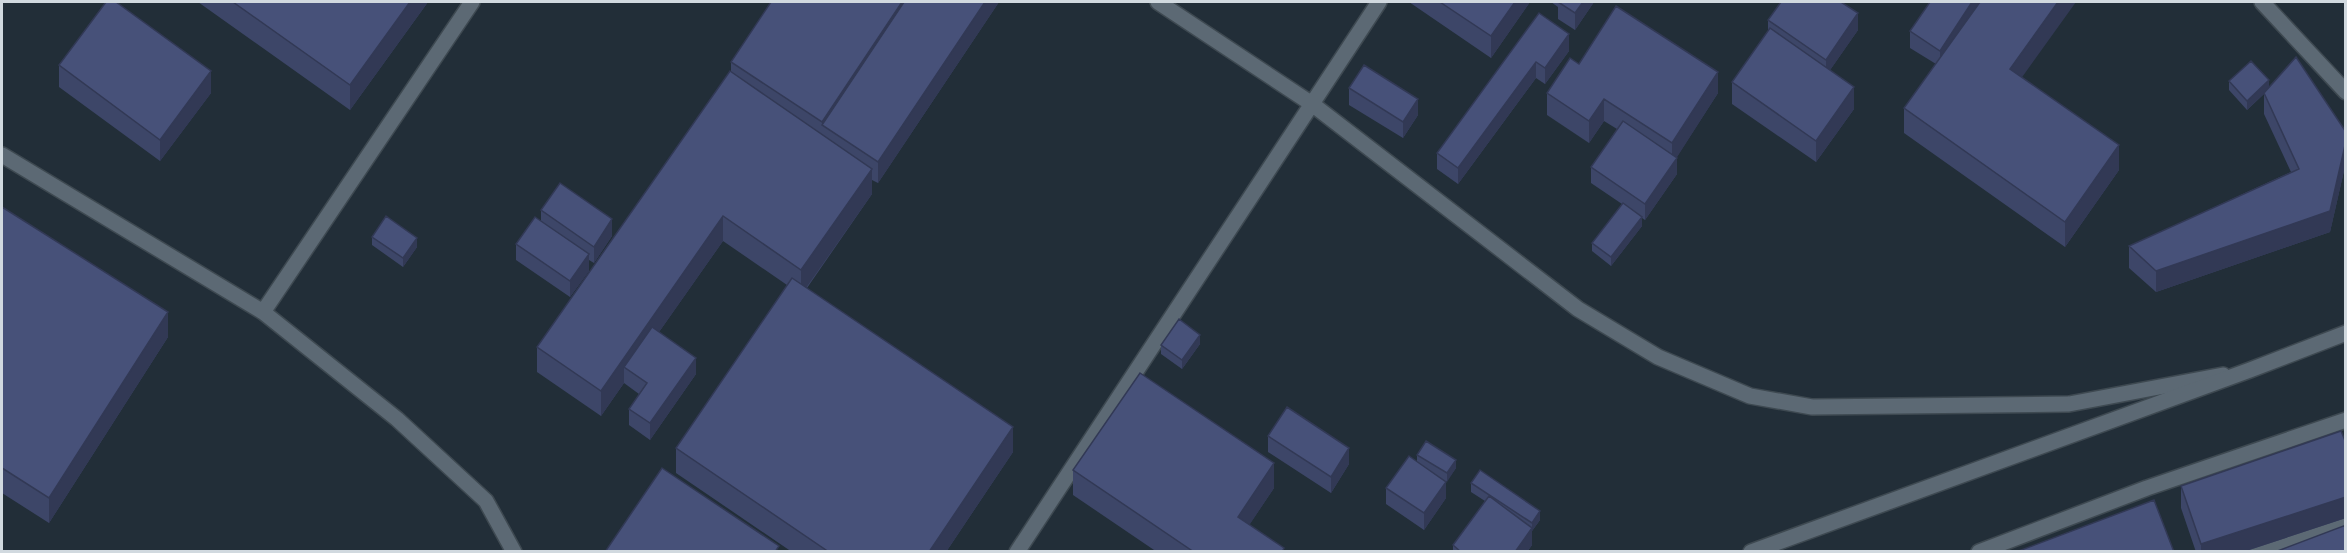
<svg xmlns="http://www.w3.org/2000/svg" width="2347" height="553" font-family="'Asap Condensed',sans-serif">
<rect width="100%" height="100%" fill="#222e38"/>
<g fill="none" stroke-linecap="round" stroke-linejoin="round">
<defs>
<path id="service" d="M1158 2 1312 104 1578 309 1658 357 1750 396 1812 407 2069 404 2223 375
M2262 2 2346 92
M2 155 263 312 397 419 486 501 514 552
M263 312 472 2
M1017 552 1379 2
M2256 552 2346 519"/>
<path id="minor" d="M1751 552 2250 370 2346 333
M1979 552 2147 488 2346 420"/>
</defs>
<use href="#service" stroke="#3e4951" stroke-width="18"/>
<use href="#minor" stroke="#3e4951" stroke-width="18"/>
<use href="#service" stroke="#5c6974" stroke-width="15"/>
<use href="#minor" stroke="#5c6974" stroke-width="15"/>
</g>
<path fill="#3d4668" d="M198 2H428L350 110Z
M999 2 878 183 872 180V194L807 288 1013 452 946 552H792L676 473V448L787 285 723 241 659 332 696 374 650 440 629 425V409L639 394 624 383 601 416 537 372V347L731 72V62Z
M1409 2H1530L1491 58Z
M1551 2H1594L1575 30 1558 19V7Z
M1539 13 1569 51 1545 84 1536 78 1458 184 1437 169V153Z
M1768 20 1858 30 1830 70 1854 109 1816 162 1732 104V82L1768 31Z
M1910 31 2022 77 2119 170 2065 247 1904 133V108L1936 64 1910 48Z
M1579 64 1718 93 1676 158 1677 174 1645 220 1642 218V226L1611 266 1592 251V243L1622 204 1591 183V167L1617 129 1604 121 1589 143 1547 115V93Z
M59 65 211 93 160 161 59 87Z
M2229 81 2269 87 2346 132V162L2330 232 2156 292 2129 268V246L2291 172 2264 114V94L2247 110 2229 90Z
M1349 88 1418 115 1403 138 1349 105Z
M2 207 168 337 49 523 2 493Z
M541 210 612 236 594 263 589 260V271L570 297 516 260V244L541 221Z
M372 237 417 247 403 267 372 245Z
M1200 344 1182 369 1161 354V345Z
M1268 436 1349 464 1331 493 1268 452Z
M2346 443V518L2243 552H2196L2181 508V486Z
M1417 455 1456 468 1446 482V498L1424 530 1386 504V488L1417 462Z
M1073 470 1274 488 1249 525 1284 552H1157L1073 495Z
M1471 483 1540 520 1532 531V545L1527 552H1453V545L1485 501 1471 492Z"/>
<path fill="#323955" d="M410 2H428L350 110V85Z
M902 2H919L822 125V122Z
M985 2H999L878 183V162Z
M1515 2H1530L1491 58V36Z
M1583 2H1594L1575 30V13Z
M1972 2H1982L1940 67V51Z
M2058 2H2076L2010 94V69Z
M1858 13V30L1826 76V60Z
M1569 34V51L1545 84V68Z
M1536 62V78L1458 184V168Z
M211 71V93L160 161V140Z
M1718 72V93L1672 165V143Z
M2269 80V89L2247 110V101Z
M1854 87V109L1816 162V141Z
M1418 99V115L1403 138V122Z
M1604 99V121L1589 143V121Z
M2346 141V162L2330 232 2156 292V271Z
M2119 145V170L2065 247V222Z
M1677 158V174L1645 220V204Z
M872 169V194L801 295V270Z
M723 216V241L631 372 624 367V383L601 416V391Z
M1642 217V226L1611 266V257Z
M612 219V236L594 263V247Z
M417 238V247L403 267V258Z
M589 254V271L570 297V281Z
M168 312V337L49 523V498Z
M1200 335V344L1182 369V360Z
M696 358V374L650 440V423Z
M1013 427V452L946 552H929Z
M1349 448V464L1331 493V477Z
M1456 460V468L1447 482V473Z
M1274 463V488L1238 542V517Z
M1446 482V498L1424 530V513Z
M2346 497V518L2243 552H2201V544Z
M1540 511V520L1532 531V545L1527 552H1515L1532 529V523Z"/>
<path fill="#475179" stroke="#323955" stroke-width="1.5" d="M106 2H116L211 71 160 140 59 65Z
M233 2H410L350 85Z
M771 2H902L822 122 731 62Z
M904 2H985L878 162 822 125Z
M1440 2H1515L1491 36Z
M1558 2H1583L1575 13Z
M1781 2H1841L1858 13 1826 60 1768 20Z
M1930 2H1972L1940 51 1910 31Z
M1980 2H2058L2010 69 2119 145 2065 222 1904 108Z
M1616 6 1718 72 1672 143 1604 99 1589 121 1547 93 1570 58 1579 64Z
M1539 13 1569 34 1545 68 1536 62 1458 168 1437 153Z
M1770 28 1854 87 1816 141 1732 82Z
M2296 57 2346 132V141L2330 211 2156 271 2129 246 2299 169 2264 93Z
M2251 61 2269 80 2247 101 2229 81Z
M1364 65 1418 99 1403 122 1349 88Z
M730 71 872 169 801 270 723 216 601 391 537 347Z
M1623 121 1677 158 1645 204 1591 167Z
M560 183 612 219 594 247 541 210Z
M1623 203 1642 217 1611 257 1592 243Z
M2 207 168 312 49 498 2 468Z
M386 216 417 238 403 258 372 237Z
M535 217 589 254 570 281 516 244Z
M792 278 1013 427 929 552H829L676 448Z
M1179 319 1200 335 1182 360 1161 345Z
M652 327 696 358 650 423 629 409 647 383 624 367Z
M1140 373 1274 463 1238 517 1284 548 1282 552H1194L1073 470Z
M1287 407 1349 448 1331 477 1268 436Z
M2341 431 2346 443V497L2201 544 2181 486Z
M1426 441 1456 460 1447 473 1417 455Z
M1409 456 1446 482 1424 513 1386 488Z
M662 468 779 546 775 552H605Z
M1480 470 1540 511 1532 523 1471 483Z
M1489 496 1532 528 1515 552H1461L1453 545Z
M2154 500 2174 552H2016Z
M2346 525V552H2275Z"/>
<rect width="2347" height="553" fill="none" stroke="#d1d9df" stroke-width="6"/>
</svg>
